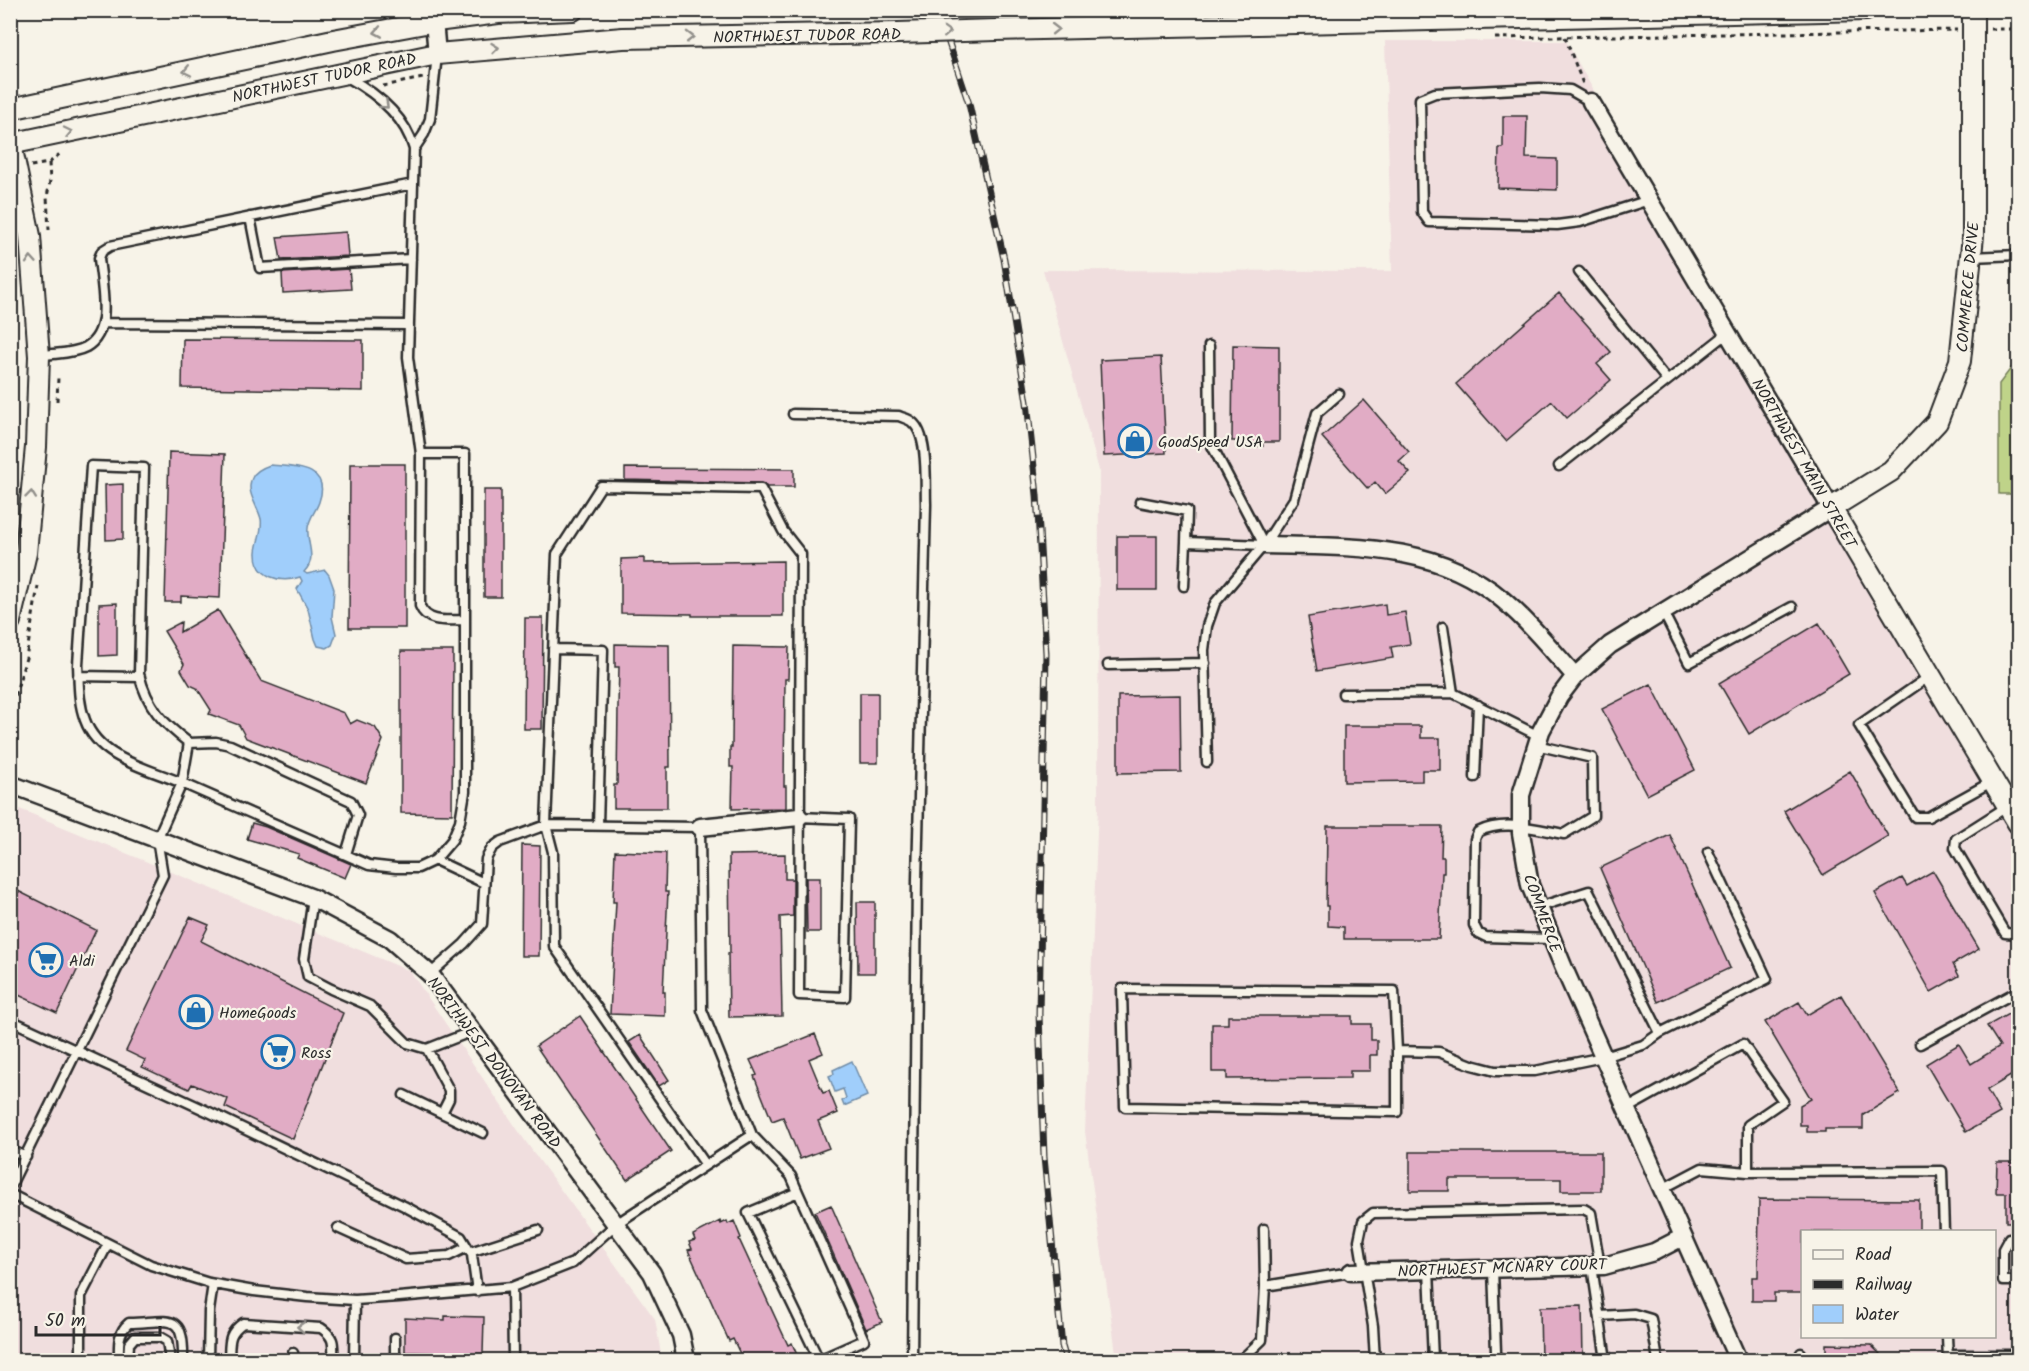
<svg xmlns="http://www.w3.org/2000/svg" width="2029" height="1371" font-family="Kalam,sans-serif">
<rect width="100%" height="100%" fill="#f7f3e8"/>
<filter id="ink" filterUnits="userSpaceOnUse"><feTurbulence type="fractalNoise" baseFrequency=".0167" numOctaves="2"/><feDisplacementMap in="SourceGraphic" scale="12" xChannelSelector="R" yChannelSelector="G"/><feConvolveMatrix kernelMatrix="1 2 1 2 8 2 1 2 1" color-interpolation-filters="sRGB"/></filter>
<g filter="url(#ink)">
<path fill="#f0dede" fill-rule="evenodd" d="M1385 41H1566L1741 354 2018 824V1360H1117L1085 1132 1098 808 1099 470 1043 270 1392 271ZM1802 1232H1994V1336H1802Z
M10 805 410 971 526 1142 655 1319 662 1360H11Z"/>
<path fill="#bfd389" stroke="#757f5a" stroke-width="1.5" d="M2018 359V494H1999V384Z"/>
<path fill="#a0cefb" stroke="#718da8" stroke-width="1.5" d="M270 465C293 467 332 466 319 502 316 511 309 518 308 528 306 544 318 558 304 572L307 574 325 570 329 575 334 589 332 617 336 634 332 645 327 648 318 646 315 639 308 609 297 589 302 581 300 577C280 584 255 577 256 552 257 541 263 529 261 519 258 506 245 492 252 478 255 471 264 467 270 465Z
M852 1061 867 1096 844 1106 842 1101 846 1098 843 1089 835 1092 829 1076 834 1074 833 1070Z"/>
<path fill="#e1acc5" stroke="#2b2b2b" stroke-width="1.5" d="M1503 116H1527L1526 158 1557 159V190L1498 188 1499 148H1503Z
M346 232 348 256 281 260 277 237Z
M349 269 351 289 283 293 282 273Z
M1559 293 1611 352 1597 364 1611 380 1567 418 1552 401 1506 441 1456 384Z
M183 339 363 340V391L182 388Z
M1233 345 1279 346V442H1262L1263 446H1247V441H1232Z
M1161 357 1166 453 1104 456 1100 360Z
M1364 400 1409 452 1399 461 1410 473 1385 494 1375 482 1368 489 1322 437Z
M169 452 225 454 220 598 181 596V602H165Z
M350 464H405V628H349Z
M625 468 794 469V487H767L761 483 625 480Z
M123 484V539L106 540 105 485Z
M484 490H501V597H484Z
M1117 536H1157V590H1117Z
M644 558V563L783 561V616H692V614L621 613V559Z
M117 603V655L99 656V604Z
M1385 604 1386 615 1405 612 1410 644 1391 647 1393 658 1317 671 1308 617Z
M218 610 261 681 344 713 350 724 357 720 375 727 383 740 366 783 246 738 239 725 209 714 211 710 197 688 190 685 181 670 184 664 164 631 181 622 180 632Z
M525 618H543L542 729H524Z
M1819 623 1849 674 1749 734 1719 683Z
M615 644 669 645 670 767H667V808H614V785H617L618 706 619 667H615Z
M733 646 789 647 788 679H785L784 786H786V808L732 809 733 767H730V747H732Z
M401 651H453L452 814 401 813Z
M1651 684 1695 770 1647 795 1602 709Z
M860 693H878V763H860Z
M1180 695 1181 772 1118 773V696Z
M1344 726H1421V738H1440V770H1422V781L1344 782Z
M1850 771 1888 836 1823 875 1784 811Z
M252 823 266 827 351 864 345 878 297 858 299 854 247 839Z
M1327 826H1442L1441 857H1444V873H1442L1439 939H1344V927L1328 926V906H1326Z
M1670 835 1730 968 1658 1002 1600 868Z
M522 845 540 846 539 956H521Z
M615 851 666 853 665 892H668L663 992H665V1016L610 1014 616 902H613Z
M785 854V879H793V916L780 917 782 1016 729 1017 728 953H730L729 855Z
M1933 871 1979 949 1953 964 1959 976 1931 992 1875 893 1902 878 1907 886Z
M806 878H820V932H807Z
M10 887 96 930 57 1013 10 991Z
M857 902H875V973H858Z
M190 917 209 925 201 941 343 1013 293 1139 225 1107 228 1099 192 1084 189 1089 142 1067 145 1060 126 1051Z
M1841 995 1900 1093 1863 1115V1129H1825V1132H1807V1125H1800V1105L1811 1099 1765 1022 1799 1002 1807 1015Z
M2019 1008V1071L1987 1090 2000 1113 1966 1132 1926 1064 1959 1044 1971 1064 2000 1046 1987 1026Z
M580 1016 671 1151 627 1180 536 1046Z
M1228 1016H1352V1024H1371V1040H1377V1055H1370V1071H1350V1078L1227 1079V1072H1212V1024H1228Z
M815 1034 823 1053 809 1059 823 1093 829 1091 838 1113 818 1121 829 1148 800 1159 783 1117 772 1121 754 1076 757 1075 750 1060Z
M640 1035 669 1080 659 1086 629 1042Z
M1410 1152H1601V1191H1561V1179H1449V1191H1410Z
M1997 1162H2019V1222H2006V1193H1996Z
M1759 1199 1919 1200V1232H1803V1293H1774V1301H1752V1277H1758Z
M831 1205 882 1322 866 1329 815 1212Z
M720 1221 721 1224 727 1221 728 1224 734 1221 741 1238 739 1239 788 1345 792 1343 797 1355 794 1356 796 1360H743L733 1339 729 1341 688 1250 692 1249 689 1242 695 1240 693 1235Z
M1582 1306 1583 1360H1541L1540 1307Z
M445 1316 484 1317 483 1354 405 1352V1318L445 1320Z
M1826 1344 1871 1345 1886 1360H1826Z"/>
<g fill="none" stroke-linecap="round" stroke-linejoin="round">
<defs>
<path id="service" d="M1591 102 1570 90 1540 88 1435 93 1420 99 1422 212 1429 222 1557 225 1580 222 1649 200
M414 149 424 134 430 119 437 55
M250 217 260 268 411 259
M1971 257 2018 255
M1579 272 1667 380
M105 323 409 325
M1209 346 1210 442 1264 545
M40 356C54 353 73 354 86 347 114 331 101 284 99 258L102 251 110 246 413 184
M793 414 899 416C903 418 909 419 912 422 929 435 925 483 926 504L917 880 912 1360
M421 454 420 606C427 624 449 620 465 620
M91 466 144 468 139 674C147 707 163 723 189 743L182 783C147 768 99 759 85 720 78 702 79 683 78 665Z
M1559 466 1728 333
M1140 502 1187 511 1186 542
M1184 586 1186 542 1264 545
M1663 612 1689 663 1792 607
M1443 627 1453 693
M553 649 603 650 598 825
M1108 665 1205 663
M78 676 140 677
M1930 676 1859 725 1915 817H1928L1993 781
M1343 694 1453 693 1539 736
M189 743 216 742 230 745 351 801 358 815 346 854
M1536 745 1592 758 1593 816 1564 834C1536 829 1504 819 1478 832L1475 839 1474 925 1478 933 1486 937 1552 939
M1207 762 1204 650 1207 626 1215 603 1264 545 1294 499 1317 413 1339 394
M1475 777 1478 705
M2008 806 1956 839 1955 848 2005 933 2018 934
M435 860 484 883
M313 898 304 959 308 977 331 989 370 1006 407 1043 427 1049 473 1031
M10 1020 209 1112 404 1206 461 1237 472 1255 477 1291
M1660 1033 1767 979 1708 852
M1920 1044 2018 991
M427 1049 449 1090V1099L442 1113
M1397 1051V1112L1125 1107 1122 989 1394 991 1397 1051 1439 1052 1472 1065 1495 1071H1535L1603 1057 1643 1045 1660 1033 1589 891 1539 907
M404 1095 483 1133
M1626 1109 1743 1044 1783 1101 1748 1125V1172L1702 1168 1662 1189
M752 1135 791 1176 798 1192 864 1340 819 1360 748 1213 798 1192
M10 1150 26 1157
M706 1165 554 946 553 852 546 825 557 554 601 486 761 489 783 531 801 554 799 995 845 997 849 819 799 817
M1748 1172 1942 1171 1944 1232
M10 1187 163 875 157 839 182 783 369 865 396 868H418L435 860 452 840 460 821 465 792V454H421L408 357 414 149C405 116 376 93 347 77
M10 1194 151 1265 209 1283 254 1291 307 1297 355 1300 399 1297 512 1287 573 1263 616 1224 752 1135 702 1010 700 827 546 825 500 842 492 848 486 859 482 924 464 944 430 974
M338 1228 406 1259 449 1256 467 1247
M2018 1238H2009L2003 1249V1281H2018
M470 1252 538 1230
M1592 1266 1606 1360
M1429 1270 1433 1360
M1265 1286 1351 1272
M512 1287 513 1360
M1600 1316 1634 1314 1651 1319 1658 1360
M1947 1336 1948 1360
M395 1338V1360
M293 1353V1360
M1801 1353V1360
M1948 1355H2018
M81 1360V1296L108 1244
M119 1360C119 1345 117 1333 129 1323 170 1322 184 1311 183 1360
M128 1360 129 1344 135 1337H160L167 1341 170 1360
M208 1360 209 1311 213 1284
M229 1360C230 1343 227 1334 243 1323L321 1328C336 1338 333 1345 333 1360
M354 1360 355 1300
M1241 1360 1262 1340 1265 1286 1264 1229
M1375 1360 1373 1326 1359 1240 1363 1221 1373 1213 1584 1209 1591 1213 1600 1266
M1492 1360 1496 1352 1493 1269"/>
<path id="minor" d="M433 10 437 54
M1591 102 1831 508 1610 645 1575 676 1559 697 1541 731 1521 795V833L1530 885 1563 966 1738 1360
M1264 545C1347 547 1436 542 1503 600 1530 623 1552 650 1575 676
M10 784 313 898 390 939 430 974 652 1273 681 1335 686 1360
M700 827 799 817
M1351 1272 1604 1266 1654 1252 1683 1237"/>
<path id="tertiary" d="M1973 10V236L1960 361 1937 422 1891 471 1831 508 2018 823
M996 30 1866 10
M10 109 333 40 436 21 498 13 573 10
M10 140 30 236 39 356 36 447 26 553 10 621
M10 144 437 54 623 38 898 33"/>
</defs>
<use href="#service" stroke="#2b2b2b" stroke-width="13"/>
<use href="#minor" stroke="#2b2b2b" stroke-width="21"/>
<use href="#tertiary" stroke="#2b2b2b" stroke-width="24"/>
<path stroke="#2b2b2b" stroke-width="3" stroke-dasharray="4.5 4.5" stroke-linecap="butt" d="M1990 29H2018
M1565 37 1583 84
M1495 38 1957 30
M383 86 423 78
M31 166 49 163 62 152
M49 230 47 197 50 181 49 163
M57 401 58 377
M10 713 26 658 38 586"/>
<use href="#service" stroke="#f7f3e8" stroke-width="8"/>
<use href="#minor" stroke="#f7f3e8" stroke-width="16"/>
<use href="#tertiary" stroke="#f7f3e8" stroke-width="20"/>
<defs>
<path id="rail" d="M938 10 969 104 1004 259 1027 402 1037 495 1046 654 1039 1014 1044 1157 1062 1346 1066 1360"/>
</defs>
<use href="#rail" stroke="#2b2b2b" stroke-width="7"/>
<use href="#rail" stroke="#f7f3e8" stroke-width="4.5" stroke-dasharray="14" stroke-linecap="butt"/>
<defs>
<path id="tertiary-bridge" d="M898 33 996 30"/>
</defs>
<use href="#tertiary-bridge" stroke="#2b2b2b" stroke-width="24" stroke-linecap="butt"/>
<use href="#tertiary-bridge" stroke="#f7f3e8" stroke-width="20"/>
</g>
<defs><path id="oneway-chevron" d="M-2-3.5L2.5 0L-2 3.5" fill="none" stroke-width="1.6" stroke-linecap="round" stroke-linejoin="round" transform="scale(1.5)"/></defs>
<g stroke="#918f8a">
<use href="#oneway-chevron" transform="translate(1055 29) rotate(-1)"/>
<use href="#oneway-chevron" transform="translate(378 32) rotate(170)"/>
<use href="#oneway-chevron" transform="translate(947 32) rotate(-2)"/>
<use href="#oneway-chevron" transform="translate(690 37) rotate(-1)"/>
<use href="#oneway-chevron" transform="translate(495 48) rotate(-6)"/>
<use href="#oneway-chevron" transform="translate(187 71) rotate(168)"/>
<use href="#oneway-chevron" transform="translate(385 105) rotate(42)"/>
<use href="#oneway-chevron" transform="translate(68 132) rotate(-12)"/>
<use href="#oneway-chevron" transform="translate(31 260) rotate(-94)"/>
<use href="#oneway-chevron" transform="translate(31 495) rotate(-84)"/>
<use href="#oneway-chevron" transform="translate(301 1327) rotate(-176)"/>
</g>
</g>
<defs>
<symbol id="shop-ring" viewBox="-11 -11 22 22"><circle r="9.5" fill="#f7f3e8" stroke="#1f6fb2" stroke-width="1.5"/><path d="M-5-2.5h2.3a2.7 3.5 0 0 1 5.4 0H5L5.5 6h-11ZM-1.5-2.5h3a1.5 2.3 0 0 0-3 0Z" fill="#1f6fb2"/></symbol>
<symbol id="supermarket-ring" viewBox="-11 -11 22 22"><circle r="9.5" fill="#f7f3e8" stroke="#1f6fb2" stroke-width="1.5"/><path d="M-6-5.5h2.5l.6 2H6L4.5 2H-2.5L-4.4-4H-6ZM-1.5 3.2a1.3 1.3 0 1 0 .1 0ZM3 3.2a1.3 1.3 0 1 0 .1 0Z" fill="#1f6fb2"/></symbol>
</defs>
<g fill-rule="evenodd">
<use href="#shop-ring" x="1116" y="422" width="38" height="38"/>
<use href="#supermarket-ring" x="27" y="941" width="38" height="38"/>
<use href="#shop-ring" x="177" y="993" width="38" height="38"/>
<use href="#supermarket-ring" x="259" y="1033" width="38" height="38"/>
</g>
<g text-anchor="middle" stroke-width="4.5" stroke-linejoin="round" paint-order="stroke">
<g font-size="16" fill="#2b2b2b" stroke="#f7f3e8">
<text transform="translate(807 35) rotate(-1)" y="6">NORTHWEST TUDOR ROAD</text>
<text transform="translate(324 77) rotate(-12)" y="6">NORTHWEST TUDOR ROAD</text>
<text transform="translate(1967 287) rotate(-85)" y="6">COMMERCE DRIVE</text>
<text transform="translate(1805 463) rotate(60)" y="6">NORTHWEST MAIN STREET</text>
<text transform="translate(1543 913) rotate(70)" y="6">COMMERCE</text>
<text transform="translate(495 1062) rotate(53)" y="6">NORTHWEST DONOVAN ROAD</text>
<text transform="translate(1502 1267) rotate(-2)" y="6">NORTHWEST MCNARY COURT</text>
</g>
<g font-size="16" fill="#2b2b2b" stroke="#f7f3e8" text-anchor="start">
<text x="1158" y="447">GoodSpeed USA</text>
<text x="69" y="966">Aldi</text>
<text x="219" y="1018">HomeGoods</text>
<text x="301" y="1058">Ross</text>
</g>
</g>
<rect width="2029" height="1371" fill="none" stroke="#f7f3e8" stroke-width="36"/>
<rect x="18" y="18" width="1993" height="1335" fill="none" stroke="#2b2b2b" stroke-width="2" filter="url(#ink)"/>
<rect x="1801" y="1230" width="195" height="108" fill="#f7f3e8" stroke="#a5a39c" stroke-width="1.5"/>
<rect x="1813" y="1250" width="30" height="9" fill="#f7f3e8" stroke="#a5a39c" stroke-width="1.5"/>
<text x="1855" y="1260" font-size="18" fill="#2b2b2b">Road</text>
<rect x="1813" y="1280" width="30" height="9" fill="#2b2b2b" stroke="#a5a39c" stroke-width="1.5"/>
<text x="1855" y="1290" font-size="18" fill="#2b2b2b">Railway</text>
<rect x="1813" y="1305" width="30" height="18" fill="#a0cefb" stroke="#a5a39c" stroke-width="1.5"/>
<text x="1855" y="1320" font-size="18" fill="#2b2b2b">Water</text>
<path d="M36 1326v9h124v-9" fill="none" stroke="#2b2b2b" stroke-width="3"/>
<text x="45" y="1326" font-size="18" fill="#2b2b2b" stroke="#f7f3e8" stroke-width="4.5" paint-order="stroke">50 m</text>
</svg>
